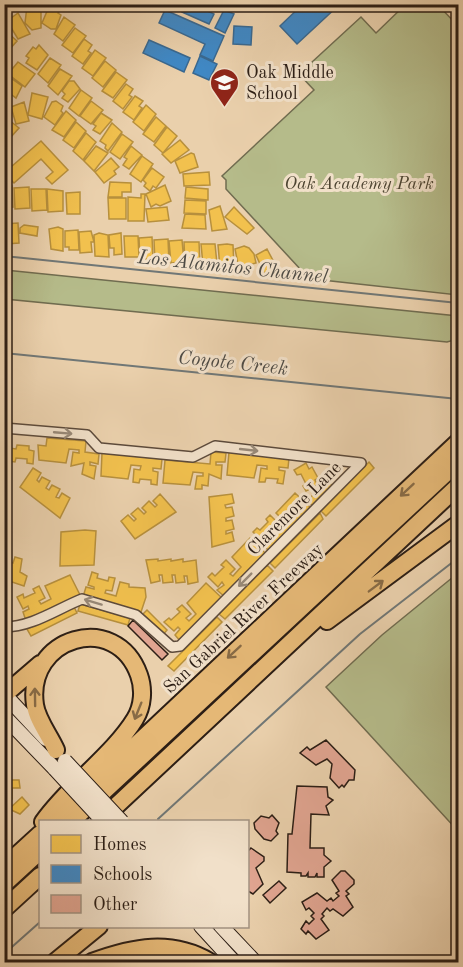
<svg xmlns="http://www.w3.org/2000/svg" width="463" height="967" font-family="'Old Standard TT',serif">
<rect width="100%" height="100%" fill="#ead0ac"/>
<filter id="stains"><feTurbulence type="fractalNoise" baseFrequency=".00333" numOctaves="4"/><feColorMatrix values="0 0 0 0 .2 0 0 0 0 .09 0 0 0 0 .02 0 0 0 .5 -.17"/></filter>
<radialGradient id="worn" r=".72"><stop offset=".6" stop-color="#630" stop-opacity="0"/><stop offset="1" stop-color="#630" stop-opacity=".3"/></radialGradient>
<path fill="#b5bb8a" stroke="#706c50" stroke-width="1.5" d="M406 4 438 5 458 26V295L322 280 319 275 302 271 226 189V180L222 176 314 90 299 74 361 17 376 33Z
M5 270 458 316V339L447 342 5 299Z
M458 573V829L457 830 326 687 382 635Z"/>
<path fill="#f2c14e" stroke="#b7903d" stroke-width="1.5" d="M27 6 41 7V28L32 30 25 23Z
M52 7 60 10 58 13 61 15 56 29H51L42 23 48 9 51 10Z
M18 13 30 34 18 39 7 21Z
M64 17 75 25 63 41 54 34Z
M75 28 86 36 73 53 62 45Z
M7 32 17 41 9 50 4 47V34Z
M84 39 92 45 88 51 91 53 83 64 72 56Z
M39 45 48 55 37 70 26 63 29 58 26 56 33 47 36 49Z
M95 50 106 58 93 76 82 68Z
M50 58 61 65 48 83 38 74Z
M105 61 116 70 103 87 92 78Z
M18 62 35 74 25 87 8 74Z
M60 69 72 76 58 95 48 86Z
M116 72 127 80 113 98 102 91Z
M5 74 22 86 16 98 4 89Z
M69 81H74L80 89 68 102 62 98 65 94 62 91Z
M126 84 133 89 129 95 132 97 123 109 113 101Z
M81 90 92 98 79 116 69 108Z
M32 93 48 97 42 119 28 115Z
M135 96 143 101 139 106 142 108 134 120 123 112Z
M56 101 63 106 61 111 63 113 55 125 44 117 52 102Z
M91 101 103 110 91 124 80 116Z
M24 102 29 121 16 124 11 107Z
M146 105 156 114 144 131 133 122Z
M66 111 76 120 64 137 52 130Z
M101 113 112 120 100 134 93 130 96 126 93 124Z
M4 116 19 128 10 138 4 139Z
M156 117 166 126 154 142 143 134Z
M76 122 86 131 74 148 63 140Z
M112 123 122 132 108 151 105 148 106 145 100 141Z
M167 127 177 136 163 153 154 145Z
M86 133 96 142 83 160 73 151Z
M122 134 133 142 120 159 110 152Z
M180 140 189 150 171 163 162 154Z
M41 141 68 170 52 184 46 178 53 172 41 159 14 183 4 173Z
M96 146 108 153 94 171 84 161Z
M131 146 142 155 129 169 123 165 127 159 124 157Z
M191 153 194 154 198 167 180 173 175 161Z
M142 156 153 164 141 182 130 174Z
M111 158 119 167 114 171 116 174 104 183 95 172Z
M152 168 164 177 156 188 153 186 150 191 144 186 146 183 143 180Z
M209 172 210 185 184 186 183 174Z
M110 182 131 183V192H122V197H108Z
M165 185 171 201 160 206 156 204 151 207 146 194Z
M4 186H12L13 207 4 208Z
M29 187 30 208 15 209 14 188Z
M186 187 208 189V200L185 198Z
M31 189H46L47 210 32 211Z
M47 189 63 191V211L48 212Z
M80 192V214H67L66 193Z
M141 194H145L144 221H128V197L141 198Z
M108 198H126V219H109Z
M185 200 206 201V214L184 213Z
M220 206 227 229 212 231 209 210Z
M167 207 169 220 148 222 146 209Z
M234 207 254 228 247 234 225 217Z
M185 214 205 215 206 229 182 228Z
M18 223 19 243 6 244 4 224Z
M24 225 38 227 37 236 20 233V228Z
M58 227 63 229V251L51 249 49 229Z
M78 230 79 250H69V247H65V231Z
M91 231 94 242H91L92 252 80 253 79 232Z
M99 233 108 235 109 257 95 256 94 235Z
M121 233 122 254 114 255V248H110L109 235Z
M124 236H138L139 257H125Z
M152 237 153 259H140L139 238Z
M168 239 169 262H155L154 240Z
M182 240 184 262 171 263 169 241Z
M184 242H199L200 265 185 264Z
M201 244H215L217 264 203 265Z
M227 244 233 245 234 267 220 268 218 245Z
M244 246 249 248 254 254 256 263 252 264 253 269H239L235 249Z
M267 249 277 268 264 273 256 255Z
M47 438 86 441 85 452 99 454 98 464 90 462V465L96 466 94 479 82 474 84 463 71 466 73 452 79 453V450L69 449 66 463 39 460 38 445 46 446Z
M17 445 29 446V450L34 451 33 464 27 463V459L16 458 15 462 9 461 10 448 16 449Z
M211 452 226 453 225 462H216V465H222L221 479 209 474 208 486 202 485V489H195L197 476H203V473L193 472 190 485 163 483 165 460 210 464Z
M229 452 289 458 288 468 279 467V470L285 471 283 484 277 483 278 479 266 478 265 482H259L261 468 267 469V466L257 465 254 478 227 475Z
M102 453 162 459 161 469 153 468V471L158 472 157 485 151 484V480L140 479 139 483 133 482 134 469 140 470 141 466 131 465 128 479 101 476Z
M369 462 374 468 326 516 321 511Z
M306 463 309 469 312 467 318 478 315 480 318 485 306 491 303 486 306 484 301 474 297 475 294 470Z
M33 468 41 473 37 480 39 482 42 477 50 481 46 488 49 490 52 485 60 489 56 497 59 498 62 493 70 498 60 518 20 487Z
M327 481 334 487 314 507 307 501Z
M295 493 312 509 270 552 263 545 269 539 267 537 262 541 253 532 257 528 260 530 268 522 266 519 270 515 279 524 275 528 277 531 286 523 276 513Z
M160 494 176 512 135 539 121 521 128 515 134 521 136 519 131 514 138 508 144 514 146 512 142 508 149 501 155 507 157 505 153 501Z
M232 494 234 503 225 505 226 508 232 507 234 516 226 518V521L232 520 234 529 226 531V534L232 532 234 541 212 547 209 497Z
M320 513 323 519 275 568 270 563Z
M85 530 96 531 94 565 60 566 61 532Z
M250 538 267 555 225 597 217 590 224 585 222 582 218 587 208 577 212 573 215 576 224 567 221 565 226 560 235 569 230 574 233 576 241 567 232 557Z
M15 557 22 559 20 572 27 576 24 586 6 580 8 561 13 563Z
M158 559V561L171 559V561L183 559V562L196 560 198 582 188 584 187 576H184L185 582 176 583 175 575H172L173 582 163 583 162 575H159L160 581 151 583 146 560Z
M267 565 273 571 225 619 219 614Z
M92 572 98 574 97 578 108 581 109 577 115 578 112 591 106 590 105 593 116 596 120 582 129 584V587L145 588 146 597 141 612 83 597 86 587 94 589V587L88 585Z
M70 575 80 595 26 621 23 612 29 609 28 606 23 609 17 597 23 594 24 598 35 593 33 589 39 586 45 598 39 601 41 604 51 599 45 586Z
M206 583 223 599 181 642 175 635 180 629 178 627 174 631 164 622 169 618 171 620 180 612 177 609 182 605 191 614 186 618 189 621 196 614 187 603Z
M80 604 130 618 128 625 78 611Z
M74 607 77 613 31 636 27 629Z
M147 610 167 630 161 637 141 616Z
M217 617 222 622 174 671 168 666Z
M7 780H19L20 788H12V799H4V782Z
M22 797 29 805 20 814 9 809Z"/>
<path fill="#3f88c5" stroke="#396890" stroke-width="1.5" d="M185 4H193L214 14 209 24 182 12Z
M303 4H340L297 44 280 26Z
M165 10 224 36 213 61 200 55 205 44 159 23Z
M224 10 234 14 225 33 215 28Z
M234 26 252 27 251 45 233 44Z
M149 40 190 58 184 72 143 53Z
M200 56 217 64 209 80 193 73Z"/>
<g fill="none" stroke-linecap="round" stroke-linejoin="round">
<path stroke="#707776" stroke-width="2" d="M4 256 458 303
M4 353 458 399
M158 819 360 634 458 558
M4 954 40 922"/>
</g>
<path fill="#e0a490" stroke="#2c1e15" stroke-width="1.5" d="M133 620 168 654 162 660 128 626Z
M326 740 355 770 354 780H349L344 787 342 785 339 788 330 778 332 764 327 759 316 765 300 753 307 747 310 750Z
M297 786 327 787 328 797 333 800 326 806 329 815 311 814 310 848H324V855L331 861 324 867V877H317V873L315 877H308V873L306 876H301V873L287 872 288 834H292Z
M272 815 279 823 276 831 278 834 271 841 264 839 255 829 254 823 261 816 269 818Z
M251 848 264 857V861L256 868 263 884 253 894 248 891V851Z
M341 871H345L354 880V884L346 891 349 894 346 896 353 907 343 916 333 909 330 911 327 908 322 914 324 916 321 919 329 930 316 939 308 931 306 934 301 929 306 921 309 924 314 919 311 916 314 913 309 908 306 910 302 902 317 893 327 901 331 898 333 901 339 896 336 893 339 891 332 880Z
M279 881 286 888 270 903 263 895Z"/>
<g fill="none" stroke-linecap="round" stroke-linejoin="round">
<defs>
<path id="minor" d="M4 428 87 435 99 448 193 457 215 446 361 463 180 646 172 647 136 615 82 599C57 609 32 627 4 627"/>
<path id="secondary" d="M4 694 46 739
M4 716 55 769
M201 926 234 962
M221 926 255 962"/>
<path id="motorway" d="M327 621 458 524
M4 695 40 664
M100 821 458 486
M43 822C69 785 113 755 135 719 143 706 144 689 139 675 116 610 25 637 35 705 37 720 50 736 56 750
M54 822 458 442
M71 822 458 462
M4 867 40 834
M4 884 40 851
M4 909 40 876
M55 962 99 926
M92 962C133 947 171 939 210 962"/>
</defs>
<use href="#minor" stroke="#5c4a3b" stroke-width="12"/>
<use href="#secondary" stroke="#2c1e15" stroke-width="16"/>
<use href="#motorway" stroke="#2c1e15" stroke-width="20"/>
<use href="#minor" stroke="#f1e0c9" stroke-width="9"/>
<use href="#secondary" stroke="#f1e0c9" stroke-width="14"/>
<use href="#motorway" stroke="#e5b876" stroke-width="16"/>
<defs>
<path id="secondary-bridge" d="M65 761 122 822
M55 769 104 822"/>
</defs>
<use href="#secondary-bridge" stroke="#2c1e15" stroke-width="16" stroke-linecap="butt"/>
<use href="#secondary-bridge" stroke="#f1e0c9" stroke-width="14"/>
</g>
<defs><path id="oneway-shaft" d="M-6 0H5M1.5-3L5.5 0L1.5 3" fill="none" stroke-width="1.6" stroke-linecap="round" stroke-linejoin="round" transform="scale(1.5)"/></defs>
<g stroke="#988978">
<use href="#oneway-shaft" transform="translate(63 433) rotate(5)"/>
<use href="#oneway-shaft" transform="translate(249 450) rotate(6)"/>
<use href="#oneway-shaft" transform="translate(245 580) rotate(135)"/>
<use href="#oneway-shaft" transform="translate(93 602) rotate(-163)"/>
</g>
<g stroke="#886b46">
<use href="#oneway-shaft" transform="translate(407 490) rotate(137)"/>
<use href="#oneway-shaft" transform="translate(376 586) rotate(-37)"/>
<use href="#oneway-shaft" transform="translate(234 652) rotate(137)"/>
<use href="#oneway-shaft" transform="translate(35 697) rotate(-91)"/>
<use href="#oneway-shaft" transform="translate(138 711) rotate(112)"/>
</g>
<defs>
<symbol id="school-pin" viewBox="-11 -11 22 30"><path d="M0 17L-7.5 6A9.5 9.5 0 1 1 7.5 6Z" fill="#8f2418" stroke="#f1e0c9"/><path d="M0-5L7-2L0 1L-7-2ZM-4 1L0 2.5L4 1V4Q0 6-4 4Z" fill="#fff"/></symbol>
</defs>
<g fill-rule="evenodd">
<use href="#school-pin" x="208" y="66" width="33" height="45"/>
</g>
<g text-anchor="middle" stroke-width="6" stroke-linejoin="round" paint-order="stroke">
<g font-size="18" fill="#2c1e15" stroke="#f1e0c9" text-anchor="start">
<text x="246" y="78">Oak Middle<tspan x="246" dy="21">School</tspan></text>
</g>
<g font-size="18" font-style="italic" fill="#4e4532" stroke="#f1e0c9">
<text x="359" y="189">Oak Academy Park</text>
</g>
<g font-size="18" fill="#2c1e15" stroke="#f1e0c9">
<text transform="translate(294 508) rotate(-45)" y="6">Claremore Lane</text>
<text transform="translate(243 618) rotate(-43)" y="6">San Gabriel River Freeway</text>
</g>
<g font-size="20" font-style="italic" fill="#4e4b45" stroke="#f1e0c9">
<text transform="translate(233 266) rotate(6)" y="7">Los Alamitos Channel</text>
<text transform="translate(233 362) rotate(6)" y="7">Coyote Creek</text>
</g>
</g>
<rect width="463" height="967" fill="none" stroke="#ead0ac" stroke-width="24"/>
<rect x="6" y="6" width="451" height="955" fill="none" stroke="#2c1e15" stroke-width="3"/>
<rect x="12" y="12" width="439" height="943" fill="none" stroke="#2c1e15" stroke-width="1.5"/>
<rect x="39" y="820" width="210" height="108" fill="#f1e0c9" stroke="#a29281" stroke-width="1.5"/>
<rect x="51" y="835" width="30" height="18" fill="#f2c14e" stroke="#a29281" stroke-width="1.5"/>
<text x="93" y="850" font-size="18" fill="#2c1e15">Homes</text>
<rect x="51" y="865" width="30" height="18" fill="#3f88c5" stroke="#a29281" stroke-width="1.5"/>
<text x="93" y="880" font-size="18" fill="#2c1e15">Schools</text>
<rect x="51" y="895" width="30" height="18" fill="#e0a490" stroke="#a29281" stroke-width="1.5"/>
<text x="93" y="910" font-size="18" fill="#2c1e15">Other</text>
<rect width="100%" height="100%" filter="url(#stains)"/>
<rect width="100%" height="100%" fill="url(#worn)"/>
</svg>
